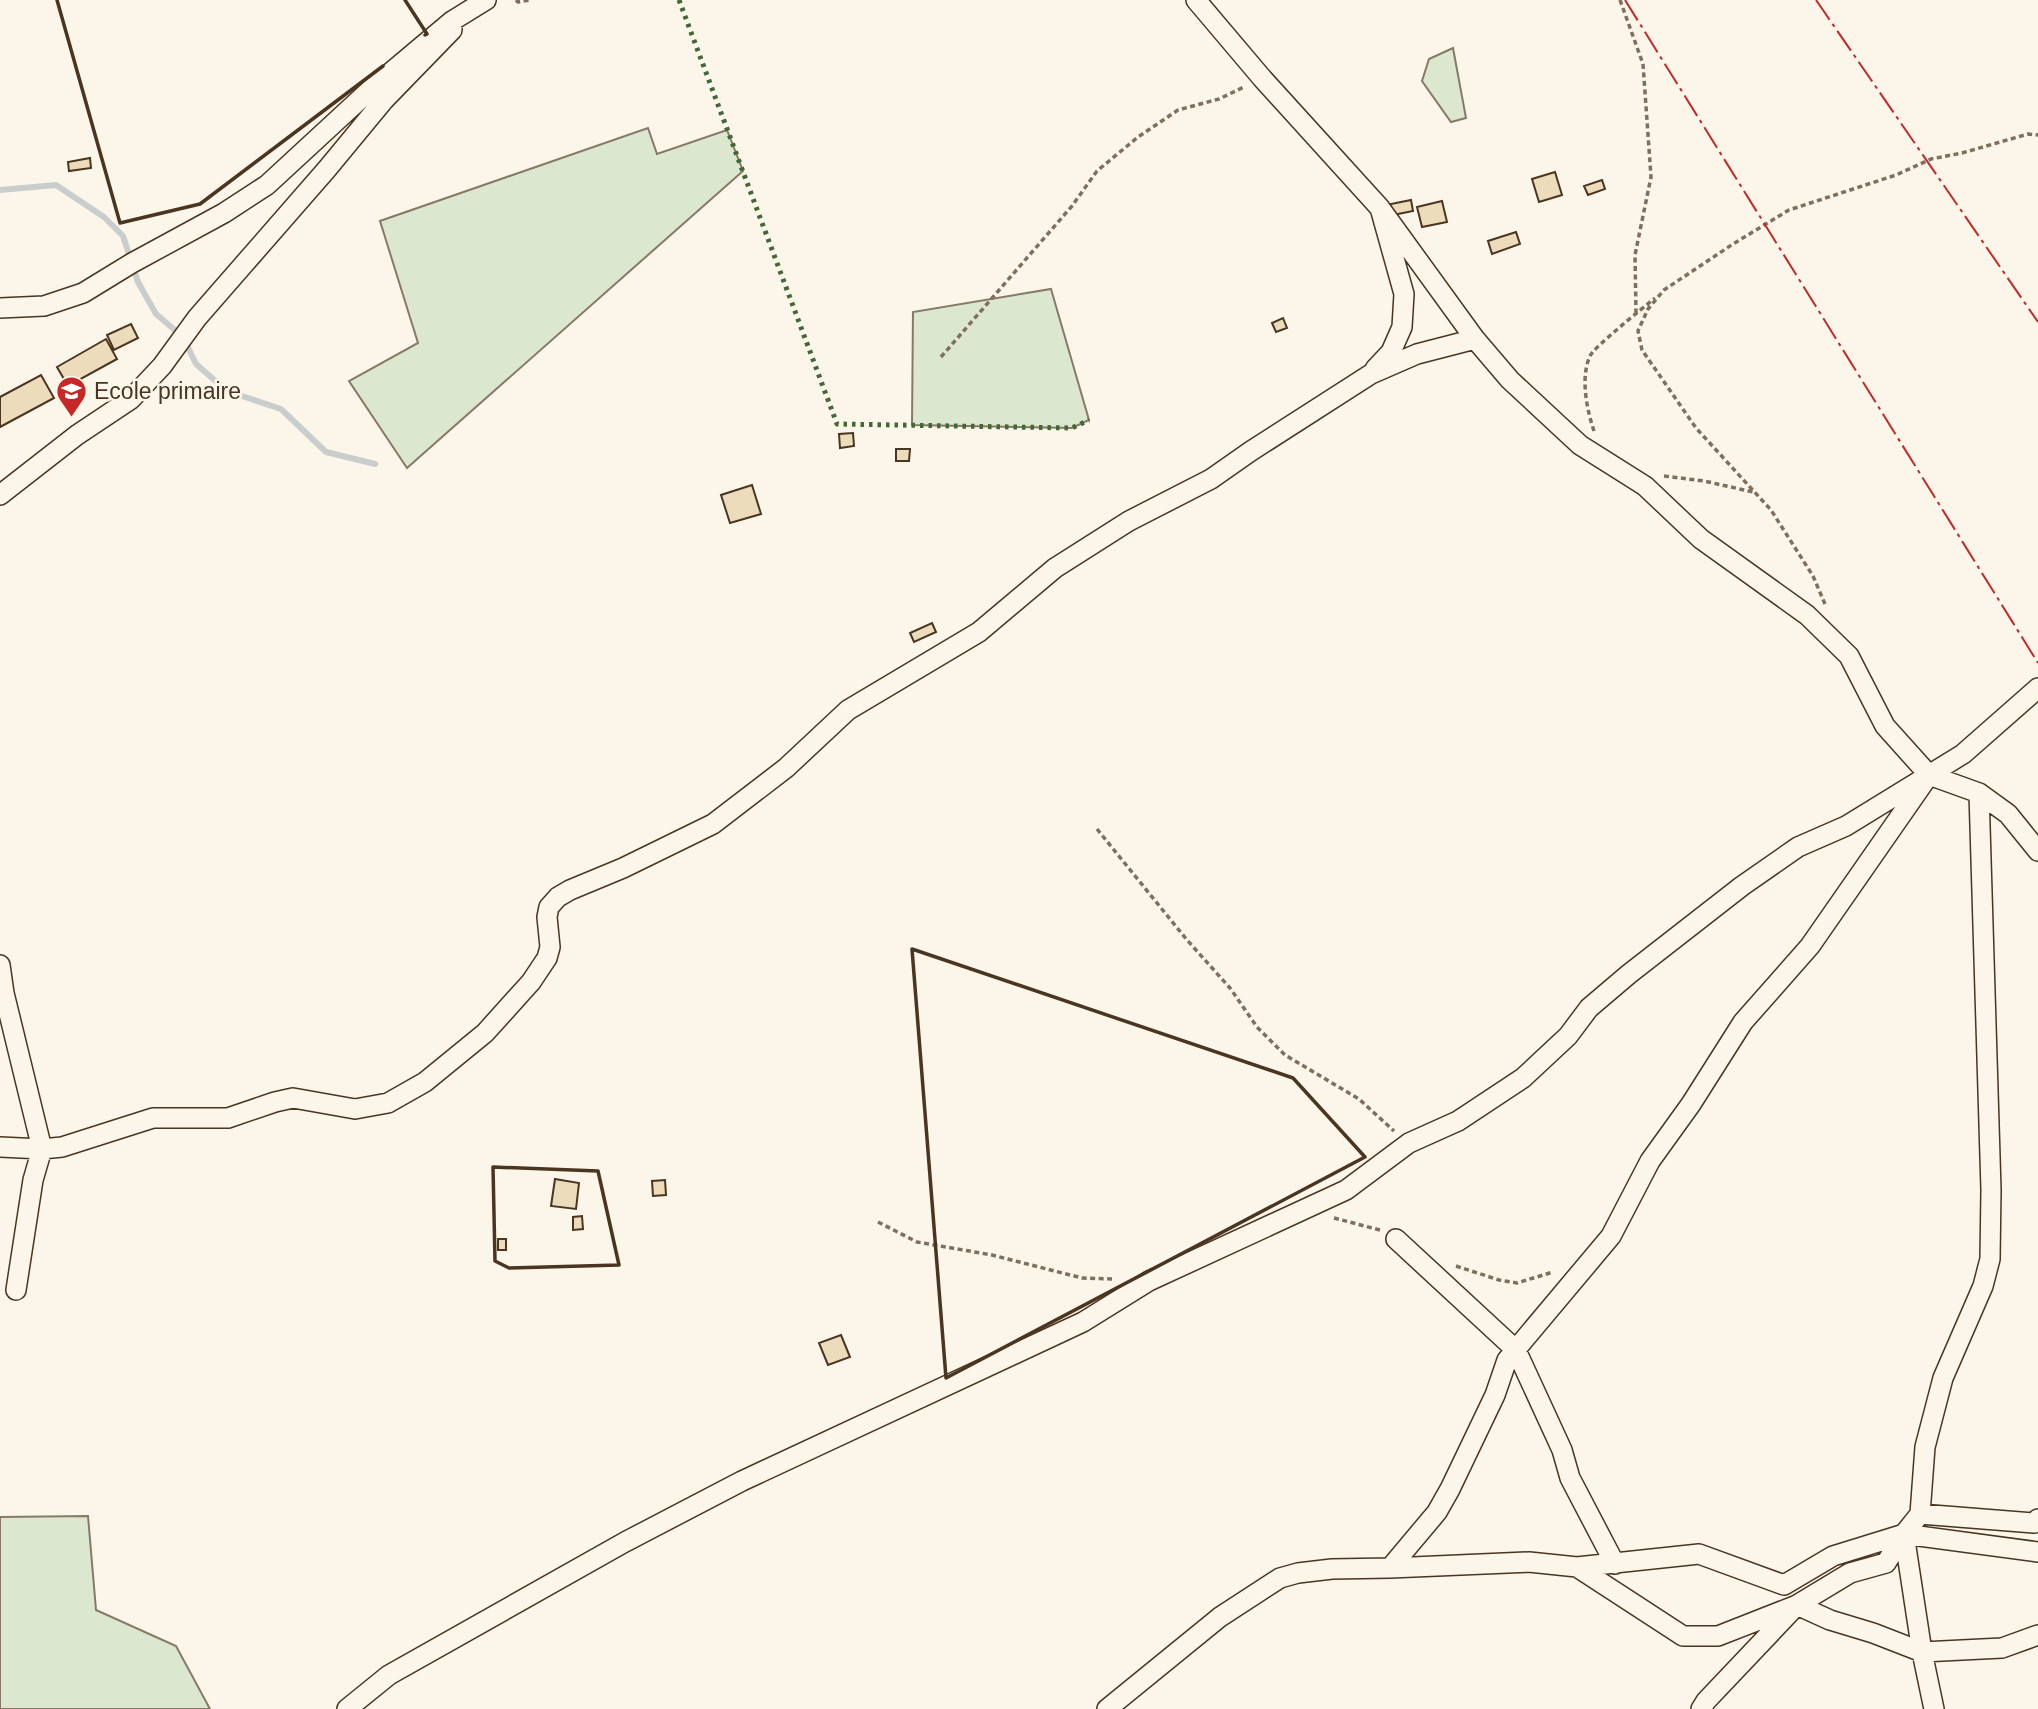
<svg xmlns="http://www.w3.org/2000/svg" width="2038" height="1709" font-family="Arial,sans-serif">
<rect width="100%" height="100%" fill="#fbf6e9"/>
<path fill="#dce7d0" stroke="#887966" stroke-width="2" d="M1453 48 1466 118 1451 122 1422 81 1429 59Z
M648 128 657 154 727 130 743 171 407 468 349 381 418 343 380 221Z
M1051 289 1089 420 1072 428 912 425 913 312Z
M88 1516 96 1610 176 1646 210 1709H0V1517Z"/>
<g fill="none" stroke-linecap="round" stroke-linejoin="round">
<path stroke="#c9cecd" stroke-width="6" d="M0 190 56 185 104 217 123 236 138 282 156 314 183 337 196 364 227 391 281 409 326 452 375 464"/>
</g>
<path fill="#ecdcbc" stroke="#4a3520" stroke-width="2" d="M90 158 91 168 69 171 68 162Z
M1555 172 1562 195 1539 202 1532 179Z
M1602 180 1605 189 1588 195 1584 186Z
M1411 200 1413 211 1388 216 1386 205Z
M1442 201 1447 222 1422 227 1417 207Z
M1516 232 1520 244 1492 254 1488 241Z
M1283 318 1287 328 1276 332 1272 323Z
M131 324 138 338 114 350 107 335Z
M106 339 117 359 68 386 57 367Z
M41 375 54 398 0 427V397Z
M853 433 854 446 840 448 839 434Z
M896 449H910L909 461H896Z
M752 485 761 514 730 523 721 495Z
M932 623 936 632 914 642 910 633Z
M555 1179 579 1183 576 1209 551 1206Z
M665 1180 666 1195 653 1196 652 1181Z
M582 1216 583 1229 573 1230V1217Z
M498 1239H506V1250H498Z
M841 1335 850 1357 828 1365 819 1343Z"/>
<g fill="none" stroke-linecap="round" stroke-linejoin="round">
<defs>
<path id="minor" d="M1196 0 1262 78 1380 208 1404 294 1402 327 1391 352 1375 369
M1380 208 1475 339 1510 380 1580 445 1645 486 1701 539 1807 615 1849 656 1885 726 1929 775 1979 793 2008 814 2038 851
M0 308 44 306 83 293 132 263 224 213 267 185 371 89 452 21 486 0
M0 495 77 435 131 399 162 366 197 318 327 169 384 100 452 30V21
M0 965 4 993 42 1149 33 1180 16 1290
M0 1147 42 1149 62 1147 153 1118H228L275 1102 293 1098 355 1109 388 1103 425 1082 485 1033 531 982 547 958 550 947 547 917 549 907 558 897 570 890 623 868 713 824 786 768 848 710 979 632 1055 568 1129 521 1211 479 1251 451 1371 374 1417 354 1475 339
M1396 1239 1516 1350 1562 1450 1570 1478 1615 1564
M1920 1514 2034 1523 2038 1519
M1577 1567 1699 1554 1784 1585 1833 1556 1904 1534 2038 1552
M1390 1568 1437 1512 1450 1489 1495 1395 1507 1360 1611 1236 1650 1161 1691 1104 1743 1022 1810 946 1929 775 1963 754 2038 688
M347 1709 389 1675 625 1542 742 1481 1083 1322 1149 1281 1346 1190 1409 1143 1458 1121 1523 1078 1568 1036 1589 1008 1629 974 1742 886 1798 847 1846 826 1929 775
M1107 1709 1220 1617 1280 1578 1298 1573 1332 1569 1390 1568 1529 1562 1577 1567 1683 1636H1718L1797 1605 1830 1620 1873 1633 1922 1652 2002 1648 2038 1635
M1701 1709 1706 1701 1797 1605 1850 1573 1886 1563 1904 1534
M1934 1709 1922 1652 1904 1534 1920 1514 1925 1447 1943 1378 1983 1286 1990 1259 1991 1190 1979 793"/>
</defs>
<use href="#minor" stroke="#4a3520" stroke-width="22"/>
<path stroke="#7f6f5c" stroke-width="3.5" stroke-dasharray="5 3.5" stroke-linecap="butt" d="M516 0 518 2 531 0
M1620 0 1643 64 1651 177 1635 255 1636 314
M941 357 1072 206 1097 171 1138 137 1178 110 1219 99 1244 87
M1594 431C1587 410 1580 378 1590 356 1594 347 1643 308 1655 298
M1664 476 1704 481 1753 492
M1825 604 1813 576 1771 510 1696 428 1642 350 1638 331 1648 309 1664 290 1733 244 1789 210 1896 175 1931 159 1962 153 2028 134 2038 135
M1097 829 1187 940 1230 988 1257 1027 1285 1055 1359 1099 1394 1131
M1334 1218 1380 1230
M878 1222 917 1242 992 1255 1082 1278 1112 1279
M1456 1266 1499 1280 1517 1283 1553 1272"/>
<use href="#minor" stroke="#fbf6e9" stroke-width="19"/>
<path stroke="#436837" stroke-width="5" stroke-dasharray="3.5 5" stroke-linecap="butt" d="M679 0 837 424 1072 428 1089 420"/>
<path stroke="#4a3520" stroke-width="3.5" d="M57 0 120 223 200 204 383 66
M405 0 427 34 425 35
M912 949 1293 1078 1365 1157 946 1378Z
M493 1167 598 1171 619 1265 509 1268 495 1261Z"/>
<path stroke="#c62828" stroke-width="2" stroke-dasharray="24 5 3.5 5" stroke-linecap="butt" d="M1625 0 2038 663
M1816 0 2038 322"/>
</g>
<defs>
<symbol id="school-pin" viewBox="-11 -11 22 30"><path d="M0 17L-7.5 6A9.5 9.5 0 1 1 7.5 6Z" fill="#c62828" stroke="#fbf6e9"/><path d="M0-5L7-2L0 1L-7-2ZM-4 1L0 2.5L4 1V4Q0 6-4 4Z" fill="#fff"/></symbol>
</defs>
<g fill-rule="evenodd">
<use href="#school-pin" x="54" y="374" width="35" height="47"/>
</g>
<g text-anchor="middle" stroke-width="5" stroke-linejoin="round" paint-order="stroke">
<g font-size="23" fill="#4a3520" stroke="#fbf6e9" text-anchor="start">
<text x="94" y="399">Ecole primaire</text>
</g>
</g>
</svg>
